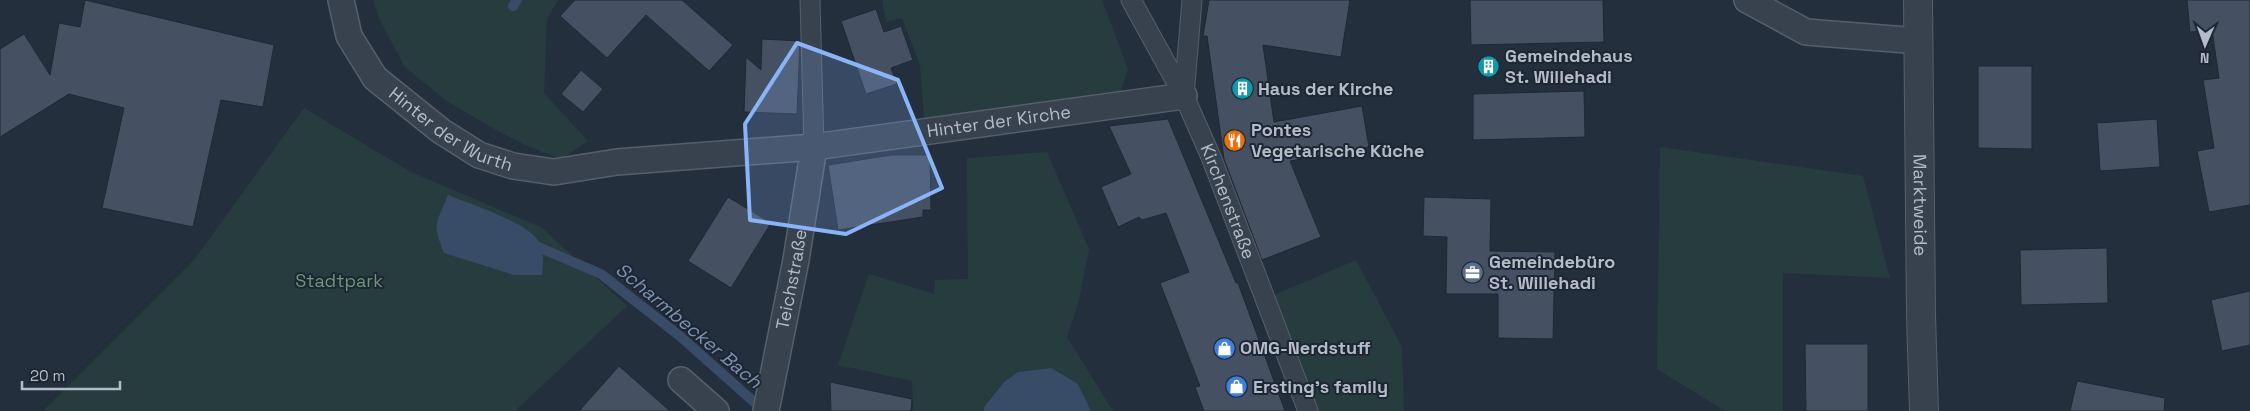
<svg xmlns="http://www.w3.org/2000/svg" width="2250" height="411" font-family="'Space Grotesk',sans-serif">
<rect width="100%" height="100%" fill="#242f3e"/>
<path fill="#263c3f" d="M373 0H558L547 19 544 93 588 141 561 159 525 145 489 126 445 100 404 66 379 18Z
M882 0H1102L1128 69 1119 96 924 118 920 65 902 18 886 22Z
M304 108 411 172 541 227 627 306 515 411H43L194 260Z
M1660 147 1863 176 1890 278 1783 273V411H1725L1657 369Z
M1047 152 1089 249 1078 304 1067 337 1113 411H1091L1078 384 1018 372 1004 382 984 406V411H913L912 381 838 365 869 274 934 294 935 280 968 279 967 158Z
M1356 260 1402 347 1404 411H1314L1282 331 1283 316 1274 295Z"/>
<path fill="#394c67" d="M448 195C469 204 532 223 540 244 544 254 543 265 542 275H514L444 253C431 221 437 224 448 195Z
M1051 368 1078 384 1091 411H984V407L1004 382 1018 372Z"/>
<g fill="none" stroke-linecap="round" stroke-linejoin="round">
<path stroke="#394c67" stroke-width="10" d="M513 6 517 0
M529 243 601 274 681 337 763 410"/>
</g>
<path fill="#455162" stroke="#1f2835" d="M85 0 274 45 263 107 221 100 193 227 102 208 124 108 69 94 0 137V49L24 34 50 75 59 23 80 27Z
M575 0H682L733 45 709 71 646 15 607 58 560 16Z
M1209 0H1350L1341 57 1263 45 1274 122 1362 106 1369 147 1290 161 1321 237 1262 260 1224 159 1207 36H1203Z
M1470 0H1603L1604 42 1471 45Z
M2187 0H2250V205L2209 212 2197 151 2214 148 2203 80 2219 78 2212 30 2190 32Z
M876 9 884 32 901 26 913 60 891 68 897 84 866 94 841 21Z
M762 39 800 41 797 114 744 112 746 57 761 70Z
M1978 66H2032V149L1978 148Z
M581 70 603 89 583 112 561 94Z
M1584 91 1585 137 1473 140V94Z
M1168 119 1236 283H1238L1285 411H1204L1195 387 1200 386 1160 283 1189 272 1166 213 1142 220 1139 217 1118 227 1101 187 1131 174 1109 126Z
M2157 119 2160 167 2100 171 2097 123Z
M891 155H930L931 210H923V217L838 230 828 165Z
M728 197 771 223 731 288 688 261Z
M1424 197 1491 199 1490 251 1555 252 1553 339 1498 338V294H1446L1447 237 1423 236Z
M2107 248 2108 303 2021 305 2020 250Z
M2250 291V345L2222 351 2211 300Z
M1805 344H1868V411H1806Z
M619 366 670 411H579Z
M2077 381 2165 398 2164 411H2070Z
M830 382 912 399 911 411H831Z"/>
<g fill="none" stroke-linecap="round" stroke-linejoin="round">
<defs>
<g id="pedestrian">
<path d="M810 0 814 147"/>
<path id="s1" d="M1131 0 1184 96 1211 157 1308 411"/>
<path d="M1184 96 1192 0"/>
</g>
<g id="minor">
<path id="s2" d="M341 0 349 36 375 78 441 131 479 155 513 166 554 172 617 162 814 147 1184 96"/>
<path d="M1747 0 1806 32 1919 41"/>
<path d="M681 380 716 411"/>
<path id="s3" d="M766 411 796 260 814 147"/>
</g>
<g id="tertiary">
<path id="s4" d="M1918 0 1921 315 1924 411"/>
</g>
</defs>
<use href="#pedestrian" stroke="#565f6c" stroke-width="21"/>
<use href="#minor" stroke="#565f6c" stroke-width="28"/>
<use href="#tertiary" stroke="#565f6c" stroke-width="30"/>
<use href="#pedestrian" stroke="#38414e" stroke-width="19"/>
<use href="#minor" stroke="#38414e" stroke-width="25"/>
<use href="#tertiary" stroke="#38414e" stroke-width="28"/>
</g>
<path fill="#8ab4f8" fill-opacity="0.2" stroke="#8ab4f8" stroke-width="4" stroke-linejoin="round" d="M797 43 898 80 942 188 846 234 750 220 745 124Z"/>
<defs>
<symbol id="building-disc" viewBox="-11 -11 22 22"><circle r="9.5" fill="#0f9aa8" stroke="#1d2633"/><path d="M-4-6H4V6H1V3H-1V6H-4ZM-2.5-4.3h1.7v1.8h-1.7ZM.8-4.3h1.7v1.8H.8ZM-2.5-1h1.7V.8h-1.7ZM.8-1h1.7V.8H.8Z" fill="#fff"/></symbol>
<symbol id="restaurant-disc" viewBox="-11 -11 22 22"><circle r="9.5" fill="#e8710a" stroke="#1d2633"/><path d="M-5-6h1v4h1v-4h1v4h1v-4h1v5L-1.5 .5V6h-2V.5L-5-1ZM5-6V6H3V1.5H1.5Q1.5-4 5-6Z" fill="#fff"/></symbol>
<symbol id="office-disc" viewBox="-11 -11 22 22"><circle r="9.5" fill="#5c6f8a" stroke="#1d2633"/><path d="M-6-3h4V-5.5h4V-3h4V5H-6ZM-1-4.5V-3h2v-1.5ZM-6 0V1H6V0Z" fill="#fff"/></symbol>
<symbol id="shop-disc" viewBox="-11 -11 22 22"><circle r="9.5" fill="#3f7fe0" stroke="#1d2633"/><path d="M-5-2.5h2.3a2.7 3.5 0 0 1 5.4 0H5L5.5 6h-11ZM-1.5-2.5h3a1.5 2.3 0 0 0-3 0Z" fill="#fff"/></symbol>
</defs>
<g fill-rule="evenodd">
<use href="#building-disc" x="1476" y="54" width="25" height="25"/>
<use href="#building-disc" x="1230" y="76" width="25" height="25"/>
<use href="#restaurant-disc" x="1222" y="128" width="25" height="25"/>
<use href="#office-disc" x="1460" y="260" width="25" height="25"/>
<use href="#shop-disc" x="1212" y="336" width="25" height="25"/>
<use href="#shop-disc" x="1224" y="374" width="25" height="25"/>
</g>
<g text-anchor="middle" stroke-width="4" stroke-linejoin="round" paint-order="stroke">
<g font-size="18" font-weight="bold" fill="#b4bcc9" stroke="#1d2633" text-anchor="start">
<text x="1505" y="62">Gemeindehaus<tspan x="1505" dy="21">St. Willehadi</tspan></text>
<text x="1258" y="95">Haus der Kirche</text>
<text x="1251" y="136">Pontes<tspan x="1251" dy="21">Vegetarische Küche</tspan></text>
<text x="1489" y="268">Gemeindebüro<tspan x="1489" dy="21">St. Willehadi</tspan></text>
<text x="1240" y="354">OMG-Nerdstuff</text>
<text x="1253" y="393">Ersting's family</text>
</g>
<g font-size="18" fill="#b4bcc9" stroke="#1d2633">
<text dy="6" stroke="none"><textPath href="#s2" startOffset="741">Hinter der Kirche</textPath></text>
<text dy="6" stroke="none"><textPath href="#s2" startOffset="179">Hinter der Wurth</textPath></text>
<text dy="6" stroke="none"><textPath href="#s1" startOffset="224">Kirchenstraße</textPath></text>
<text dy="6" stroke="none"><textPath href="#s4" startOffset="205">Marktweide</textPath></text>
<text dy="6" stroke="none"><textPath href="#s3" startOffset="134">Teichstraße</textPath></text>
</g>
<g font-size="18" fill="#6b9a76" stroke="#1d2633">
<text x="339" y="287">Stadtpark</text>
</g>
<g font-size="19" font-style="italic" fill="#7c92b1" stroke="#1d2633">
<text transform="translate(689 325) rotate(40)" y="7">Scharmbecker Bach</text>
</g>
</g>
<g transform="translate(2205 45) rotate(182)" stroke="#1d2633" stroke-width="4" paint-order="stroke">
<path d="M0-4L9 19L0 12L-9 19Z" fill="#b4bcc9"/>
<text y="-8" font-size="14" font-weight="bold" text-anchor="middle" fill="#b4bcc9">N</text>
</g>
<path d="M22 381v8h98v-8" fill="none" stroke="#b4bcc9" stroke-width="2.5"/>
<text x="30" y="381" font-size="15" fill="#b4bcc9" stroke="#1d2633" stroke-width="4" paint-order="stroke">20 m</text>
</svg>
